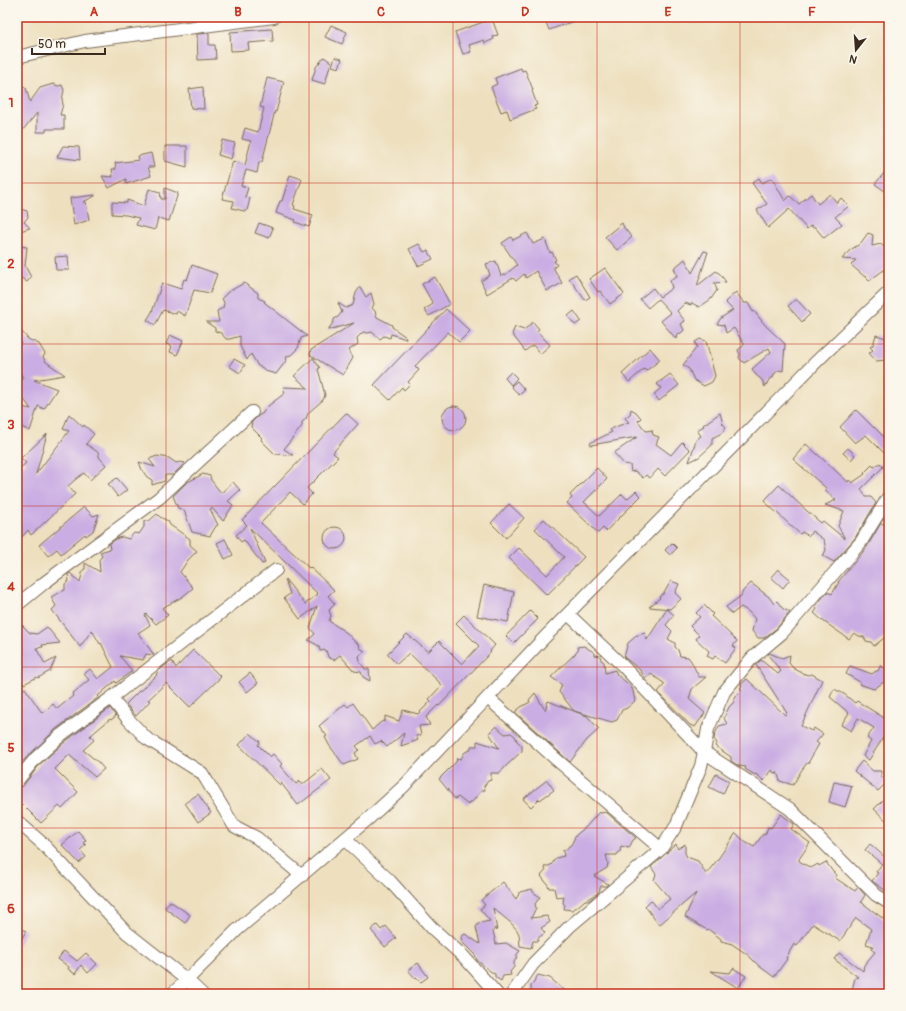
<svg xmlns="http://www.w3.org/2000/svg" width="906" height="1011" font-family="Pangolin,sans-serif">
<rect width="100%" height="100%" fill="#fbf7ec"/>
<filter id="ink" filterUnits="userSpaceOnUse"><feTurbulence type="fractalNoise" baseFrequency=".025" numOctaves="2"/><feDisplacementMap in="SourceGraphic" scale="8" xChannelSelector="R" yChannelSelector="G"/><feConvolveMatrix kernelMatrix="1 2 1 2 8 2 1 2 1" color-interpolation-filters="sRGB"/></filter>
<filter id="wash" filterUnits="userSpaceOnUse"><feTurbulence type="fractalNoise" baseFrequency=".012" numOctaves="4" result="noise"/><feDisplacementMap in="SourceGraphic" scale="16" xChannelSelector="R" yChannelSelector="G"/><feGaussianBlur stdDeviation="0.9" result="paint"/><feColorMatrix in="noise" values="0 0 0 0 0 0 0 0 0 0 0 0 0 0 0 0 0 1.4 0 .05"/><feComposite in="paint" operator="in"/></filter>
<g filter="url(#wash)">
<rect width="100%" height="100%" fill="#eee0bf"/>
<g id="blocks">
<path fill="#caade3" d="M544 17H582V18L549 30Z
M492 19 498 35 493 36 494 39 485 43 484 40 469 45 471 52 463 54 455 32Z
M331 25 347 32 342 44 325 37Z
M272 29 273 41 248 43 249 50 231 51 230 32Z
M209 33V45H215L216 59 198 60 197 34Z
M324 57 331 62 325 84 312 80 316 67Z
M335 57 342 59 339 68 332 66Z
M521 68 522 71 525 70 530 82 533 90 532 91 537 105 534 106 536 109 510 119 507 110 501 112 491 87 497 84 495 78Z
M267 78 284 82 276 112 275 111 262 162H259L257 173 246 170 241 186 248 188 245 197 250 198 247 211H244L232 208 234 201 222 199 233 161 245 165 251 141 242 139 245 128 258 132 264 108 260 107Z
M53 84 58 86 62 85 64 90 62 100 63 104 60 115H64V129H46V132H37V113L17 137V85L26 88 30 102 40 88Z
M203 87 204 109 191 108 189 89Z
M222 140 235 143 231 159 218 155Z
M63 146 79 147 80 160 57 157Z
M165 146H187V167L165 161Z
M151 153 154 167H148L151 176 126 184V179L109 188 102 176 113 177 112 169H116L115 163 139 160 138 156Z
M889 167V194L875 184Z
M290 175 302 179 293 205 295 206 294 209 313 215 309 227 295 222 296 220 276 213 280 201H282Z
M759 178 762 183 772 178 785 201 790 196 799 204 811 194 818 204 830 194 837 203 841 198 849 206 835 217 842 224 824 238 815 227 813 228 811 225 807 229 789 209 768 228 757 210 767 204 752 183Z
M165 188 178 193 169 221 158 218 155 230 136 225 139 218 126 215 112 214V202L127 203V200L144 206 149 189 160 192 161 199H165Z
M95 195V196L83 202H86L89 220 74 225 70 198Z
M17 208 27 211 28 217 24 222 30 228 17 232Z
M259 223 273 228 269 238 255 233Z
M622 223 624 228 632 237 617 250 605 237Z
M527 233 533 244 545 239 550 253 552 252 556 260 554 261 557 265 554 267V269L562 283 547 291 536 271 526 278 524 274 516 281 513 278 487 294 481 281 490 275 486 264 496 261 501 276 504 274 505 275 517 265 502 243 511 237 513 240Z
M868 233 873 235 872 246 881 244 889 253V261L885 266V269L869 281 866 276 865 277 851 265 856 260 842 259 850 250 860 244Z
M419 244 424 252 428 250 433 259 418 266 409 249Z
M19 246 27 247 25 266 31 277 27 282 17 275V251L18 253Z
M704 251 708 252 697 286 716 271 720 274 726 282 714 283 717 290 711 299 704 304 699 307 692 303 691 305 685 303 677 311 685 321 681 324 684 330 681 333 677 334 676 339 661 321 671 313 658 299 648 308 640 299 653 288 660 297 672 288 670 280 677 276 674 268 685 259 692 273Z
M68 256 69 270H56L55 257Z
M192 265 217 274 210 293 194 290 185 316 177 311 176 314 163 310 155 325 147 320 152 312 162 283 181 289 184 279 187 280Z
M605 268 624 294 610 304 600 291 598 292 589 279Z
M576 274 590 297 585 300 569 278Z
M435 277 450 304 429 316 424 310 433 304 422 284Z
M244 283 258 293V298L265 301 264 302 307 336 301 338 298 348 291 355 287 356 286 361 276 374 265 371 263 368 258 366 251 354 247 360 240 346V336L230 339H226L221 333 215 331V328L206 322H219L217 311 223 308 224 303 222 298 228 292Z
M360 287 366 297 371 293 374 304 372 308 375 311 377 317 392 325V327L406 337V339L391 334 390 338 384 336 380 339 372 332 368 333 363 332 357 338 358 344 349 350 353 358 343 375 310 355 311 350 354 323 328 330 334 321V319L338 317 342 312 338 303 346 308 353 305 356 293Z
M736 292 744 303H748L753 312 754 311 765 325 785 344 783 371 779 370 774 374 773 378H770L765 387 762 380 755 374 752 369 771 352 769 348 744 363 739 358 740 354 738 350 743 346 744 344 734 328 726 333 724 325 717 324 721 318 733 310 725 302Z
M796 299 810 314 802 322 788 306Z
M446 309 470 331 459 342 448 332 415 366 419 370 408 382 410 384 404 390 402 387 390 400 374 385Z
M574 311 581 321 575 325 568 316Z
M533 322 539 329 537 331 550 345 540 354 533 345 525 351 512 334 515 327 524 330Z
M17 326 28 339 39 344 45 354 43 357 46 362 65 375 34 380 57 389 44 409 38 406 30 431 17 425V406L31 409 17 390 19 382 23 378 19 370 20 363 18 362 19 359 17 357V351L21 342 17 335Z
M170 335 183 341 177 355 170 352 172 346 166 344Z
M876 335 889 339V345L885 347 889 353V356L886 360 876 361 869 353 873 350 870 347 873 345Z
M700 339 706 341 715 376 712 382 704 386 694 380 689 369 683 365 697 347 695 342Z
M650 348 660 360 646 371 644 369 629 382 622 374Z
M313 358 320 368 318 369 325 395 323 400 308 413 306 419 302 422V426L284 449 293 455 275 454 261 440 262 438 251 427 252 422 258 416 263 413V412L268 407V406L285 393 283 387 308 388 294 376Z
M234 359 245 365 240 373 229 366Z
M511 372 517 378 511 385 505 378Z
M670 374 679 385 659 401 654 394 661 388 657 384Z
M517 381 525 390 519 395 511 386Z
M442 418a12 12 0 1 1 24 0a12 12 0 1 1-24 0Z
M631 409 636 412 641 418 638 421 646 431 652 430 653 435 659 437 656 444 671 455 682 442 690 450 665 476 658 469 650 478 646 475 643 478 635 471 631 472 630 465 624 464 614 453 637 437 591 445 590 443 612 432 610 430 615 427 629 422 625 418 630 414Z
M856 410 874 428V427L882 435 889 448V458L866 435 855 443 840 427Z
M346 413 358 424 335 450 333 453 338 457 307 488 312 494 303 504 290 492 261 523 309 568 310 567 334 590 328 596 335 604 329 610 331 616 329 621 347 633 353 640 359 644 360 648 365 651 359 656 360 662 365 669H369L370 681 363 677 361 672 354 671 340 655 334 660 328 657 326 650 320 651 319 646 308 640 315 634 310 628 317 606 300 619 284 598 290 594 285 579 305 604 318 594 250 528 265 563 262 564 244 540 241 542 236 535 247 525 242 520Z
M720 413 723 424 726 427 722 433 712 438V445L699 457 689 462 696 440 701 436 697 430 704 426 703 425Z
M69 414 83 427 84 425 94 434 86 444 99 453V457L106 465 90 480 84 473 76 479 68 486 75 494 31 535 28 530 22 537 17 532V471L26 463 21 458 47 434 36 474 69 431 63 429Z
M806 444 848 482 849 480 852 483 865 474 864 473 872 465 874 467 880 463 883 467 861 489 864 493 866 497H871L876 503 855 538 834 562 823 556 826 550 824 540 812 531 809 536 802 532 800 534 764 501 779 485 807 511 821 523 823 521 845 539 838 526 844 511 825 505 836 500 825 491 827 489 793 459Z
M848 448 855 455 851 460 843 453Z
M157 456 169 458 176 463 180 462 185 463 173 475H165V481L152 485V480L147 477 142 470 139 462 155 467 149 459Z
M597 468 607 479 584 502 599 516 622 494 627 499 636 491 641 496 606 531 603 528 598 533 567 503 572 498 570 495Z
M203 474 210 476 211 480 221 493 233 482 240 490 228 501 233 505 223 521 212 508 210 509 218 525 216 526 210 536 192 532 184 510 178 508 173 496 186 483Z
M117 478 127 490 118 497 108 484Z
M509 504 524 518 506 538 491 523Z
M84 507 93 516 99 514 93 531 86 536 85 534 61 554 57 549 48 556 39 545Z
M157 514 160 517 168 521 170 525 190 539V545L197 551 188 560 180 572 193 588 182 597 162 608 168 615 156 624 146 614 145 615 150 625 138 633 154 655 146 654 143 660 120 656 132 671 116 683 115 681 98 696 99 697 56 729 17 767V694L25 688 42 713 53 704 57 709 73 696 72 694 89 680 84 674 90 669 98 679 113 667 101 643 100 644 92 630 80 647 52 610 56 606 51 597 65 590V584L69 581 68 574 70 573 80 582 83 570 85 569V563L100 572 99 560 102 556 100 552 110 549 109 544 118 538 122 537 129 539 134 533 139 534 144 527V521H149Z
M544 519 584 557 547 595 509 558 519 548 547 575 564 557 535 529Z
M881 523 889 527V634L874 646 871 642 866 641 864 637 859 636 854 633 849 639 823 621 814 613 817 609 815 607 827 592 832 594 839 582H838L867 547Z
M324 538a11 11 0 1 1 22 0a11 11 0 1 1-22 0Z
M225 539 233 555 225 559 217 543Z
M672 543 677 548 670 555 665 550Z
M778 569 790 579 783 588 771 577Z
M671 581 679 584 675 593 681 599 670 609 649 607 660 598 659 597 664 593Z
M751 583 769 597 774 604 777 601 783 609 790 612 777 628 764 638H758L752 631 755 619 749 612 741 607 732 614 726 607 741 596 743 591Z
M484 585 514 592 508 622 477 616Z
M704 605 713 614 711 616 737 641 733 646 736 648 725 663 715 656 713 659 707 656 709 651 696 639 699 635 690 626 700 617 696 613Z
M667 609 674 615 666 625 672 631 668 639 675 643V647L678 650 680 656 688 657 691 661 699 677H706L692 689 689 699 705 713 695 727 690 725 659 693 658 692 665 684 651 674 645 678 640 670 624 657 628 643 634 638 635 636 645 633 647 640Z
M530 611 538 619 514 643 506 636Z
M464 615 495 645 490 651 491 652 439 706 438 705 426 717 430 725 419 726 421 735 416 736 418 740 401 746 404 733 387 747 381 741 375 744 370 736 356 746 359 750 355 753 358 759 344 765 329 745 325 737 327 736 319 726 345 704 348 707 353 703 372 730 381 722 385 721V716L399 721 403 710 418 714 431 701 429 699 442 685 409 653 397 664 387 654 407 634 428 652 439 641 462 664 479 646 456 623Z
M22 625 30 633 37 634 47 627 60 643 42 645 43 647 36 648 45 664 56 658 50 671 38 678 37 677 24 684 17 676V662L19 660 17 656V629Z
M584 646 595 653V655L600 656 601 660 604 662 605 673 615 670 617 675 631 686 633 691 635 701 627 708 622 710 617 720 612 722 574 711 559 692 562 685 551 677 578 651 577 647Z
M193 650 221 677 190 707 166 683 148 700 150 701 136 716 126 704 139 691H140L157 675 156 674 163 667 172 661 176 668Z
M769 653 782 658 790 655 789 663 793 668 802 673 808 675 812 674 822 680 801 726 812 731 814 728 823 734 816 742 819 744 808 763H807L801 771 793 785 780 781 777 772 774 773 772 770 764 781 756 774 755 775 745 769 746 767 739 766 731 761V757L715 746 717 743 714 739 715 734 719 726 727 724 724 718 729 707 734 702V698L742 690 740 688 742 686 741 684 747 679 785 715 787 713 756 665 761 660 778 674 781 671 768 655Z
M881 665 889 673 885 678V681L874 689 859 684 860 682 846 674 850 666 872 674 876 671H878Z
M250 673 258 683 247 692 239 682Z
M834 689 844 694 855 703 857 701 889 721V728L869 760 863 756 871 741 867 738 874 728 858 718 851 731 841 725 849 713 830 697Z
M535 693 545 710 548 701 587 716 599 729 587 740 570 762 515 712 521 707 530 702 529 700Z
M110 708 116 716 111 720 110 719 90 736 94 740 83 750 98 762 104 769 95 777 69 755 55 769 78 792 62 809 59 806 41 823 17 799V788L23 786 40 764 66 741Z
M496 726 505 734 511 733 515 736 517 741 522 746V751L505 767 500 773H491V780L488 781 484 786 485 790 481 791 472 802H469L468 805 458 797 455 799 439 779 456 762 457 758 461 759 464 753 471 749V746H477V741L499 748 489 733Z
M250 733 260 742 258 745 270 757 273 754 282 764 280 766 296 784 300 781 302 785 322 769 331 780 298 805 281 783 280 785 239 745Z
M862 761 873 771H881V778L889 774V780L878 791 854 771Z
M716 774 729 781 723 794 709 787Z
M547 780 554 790 540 800 539 799 531 807 523 799Z
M834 782 852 786 845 807 829 802Z
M198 794 211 813 198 822 185 803Z
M889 794V823L874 809Z
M599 812 601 813 606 812 636 838 633 840 629 848 621 846 620 852 617 854V855H606L608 863 607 868 594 876 608 884 606 886H601L598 893 587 900H585L577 907 572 910 564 909 565 905 563 903 564 896 556 897 554 888H549L548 885 541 876 546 870 544 867 551 865 556 858 564 856 563 850H566L569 846 571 845 576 835 586 827Z
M781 814 794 824 791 829 810 843 799 859V861L811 868 818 864 819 866 826 862 833 872 837 875 835 878 855 891 858 887 865 895 861 902 889 923V994H860L852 990 855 978 858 977 834 959 839 953 863 971 864 965 875 952 871 949 873 946 866 944 871 929 856 918 840 941 813 924 797 946 794 944 786 958 787 959 774 977 759 966 748 955 732 944 721 941V939L708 929 707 930 685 917 696 893 659 925 645 906 651 900 658 909 670 899 654 880 656 874 651 867 676 844 678 849 685 844V853L687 857 698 861 706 874 718 859 736 833 745 842 754 847 763 834 765 835 768 827 771 828Z
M78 831 86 840 83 843 86 845 80 850 86 857 79 863 62 845Z
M870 844 886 858 889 854V893L872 881 878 873 876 872 882 864 865 850Z
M503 882 516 899 520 892 532 889 533 892 540 897 535 904 536 908 531 918 547 916 550 922 541 928 545 933 538 938V941H533L531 948 520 946 519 934 517 930 511 923 493 908 497 931 495 928 493 931 496 944 506 943 520 951 517 954V957L514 962V967L510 972 511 975 503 976 501 981 495 977V974L490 971 477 960 475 955 462 942 461 937 465 934 480 944 476 927 479 923 490 921 480 909 485 905 481 900Z
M170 901 190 915 185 923 165 908Z
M377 925 381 930 386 926 396 938 385 947 371 930Z
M17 926 26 931 17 947Z
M64 951 77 961 86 953 97 964 88 973 81 965 75 974 68 969 69 967 58 959Z
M418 963 428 977 421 982 416 977 415 978 408 970Z
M733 968 746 976 738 988 711 971 730 973Z
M538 975 550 978 569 994H531V986Z"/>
</g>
</g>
<g filter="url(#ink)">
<use href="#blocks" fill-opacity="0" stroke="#7a6a56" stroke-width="1"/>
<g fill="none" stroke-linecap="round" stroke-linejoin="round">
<defs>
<path id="minor" d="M17 57 85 41 274 17
M889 496 861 542 782 633 752 658 724 692 708 729 704 752 790 809 876 895 889 903
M17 605 44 583 159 498 252 412
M111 698 128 719 146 738 202 773 234 826 257 838 302 876
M488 698 557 760 661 849
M17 781 35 759 61 735 111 698 276 570
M17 821 43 844 126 932 187 980 237 930 367 820 405 785 544 638 818 360 889 292
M345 839 390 881 432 928 464 957 497 994
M172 994 187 980 202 994
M512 994 533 964 569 927 661 849 676 826 701 766 704 752 622 665 568 614"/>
</defs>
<use href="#minor" stroke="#7a6a56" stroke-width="14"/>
<use href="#minor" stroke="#fff" stroke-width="12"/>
</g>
</g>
<path fill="none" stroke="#c8321e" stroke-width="1" stroke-opacity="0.55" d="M166 17V994M309 17V994M453 17V994M597 17V994M740 17V994M17 183H889M17 344H889M17 506H889M17 667H889M17 828H889"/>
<rect width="906" height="1011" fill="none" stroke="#fbf7ec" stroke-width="44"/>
<g transform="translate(856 50) rotate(197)" stroke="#fbf7ec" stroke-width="3" paint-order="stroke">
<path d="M0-3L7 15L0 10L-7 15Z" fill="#3b2a1e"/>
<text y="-6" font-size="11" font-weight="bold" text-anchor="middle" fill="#3b2a1e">N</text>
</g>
<path d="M32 48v6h73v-6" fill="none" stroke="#3b2a1e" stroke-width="2"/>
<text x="38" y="48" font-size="12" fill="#3b2a1e" stroke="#fbf7ec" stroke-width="3" paint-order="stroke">50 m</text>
<rect x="22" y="22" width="862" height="967" fill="none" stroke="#c8321e" stroke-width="1.5"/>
<g font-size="13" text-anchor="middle" font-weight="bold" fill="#c8321e">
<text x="94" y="16">A</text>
<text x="238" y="16">B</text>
<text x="381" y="16">C</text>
<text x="525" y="16">D</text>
<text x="668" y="16">E</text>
<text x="812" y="16">F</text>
<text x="11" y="107">1</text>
<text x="11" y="268">2</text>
<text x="11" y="429">3</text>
<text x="11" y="591">4</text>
<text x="11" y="752">5</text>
<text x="11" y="913">6</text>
</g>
</svg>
